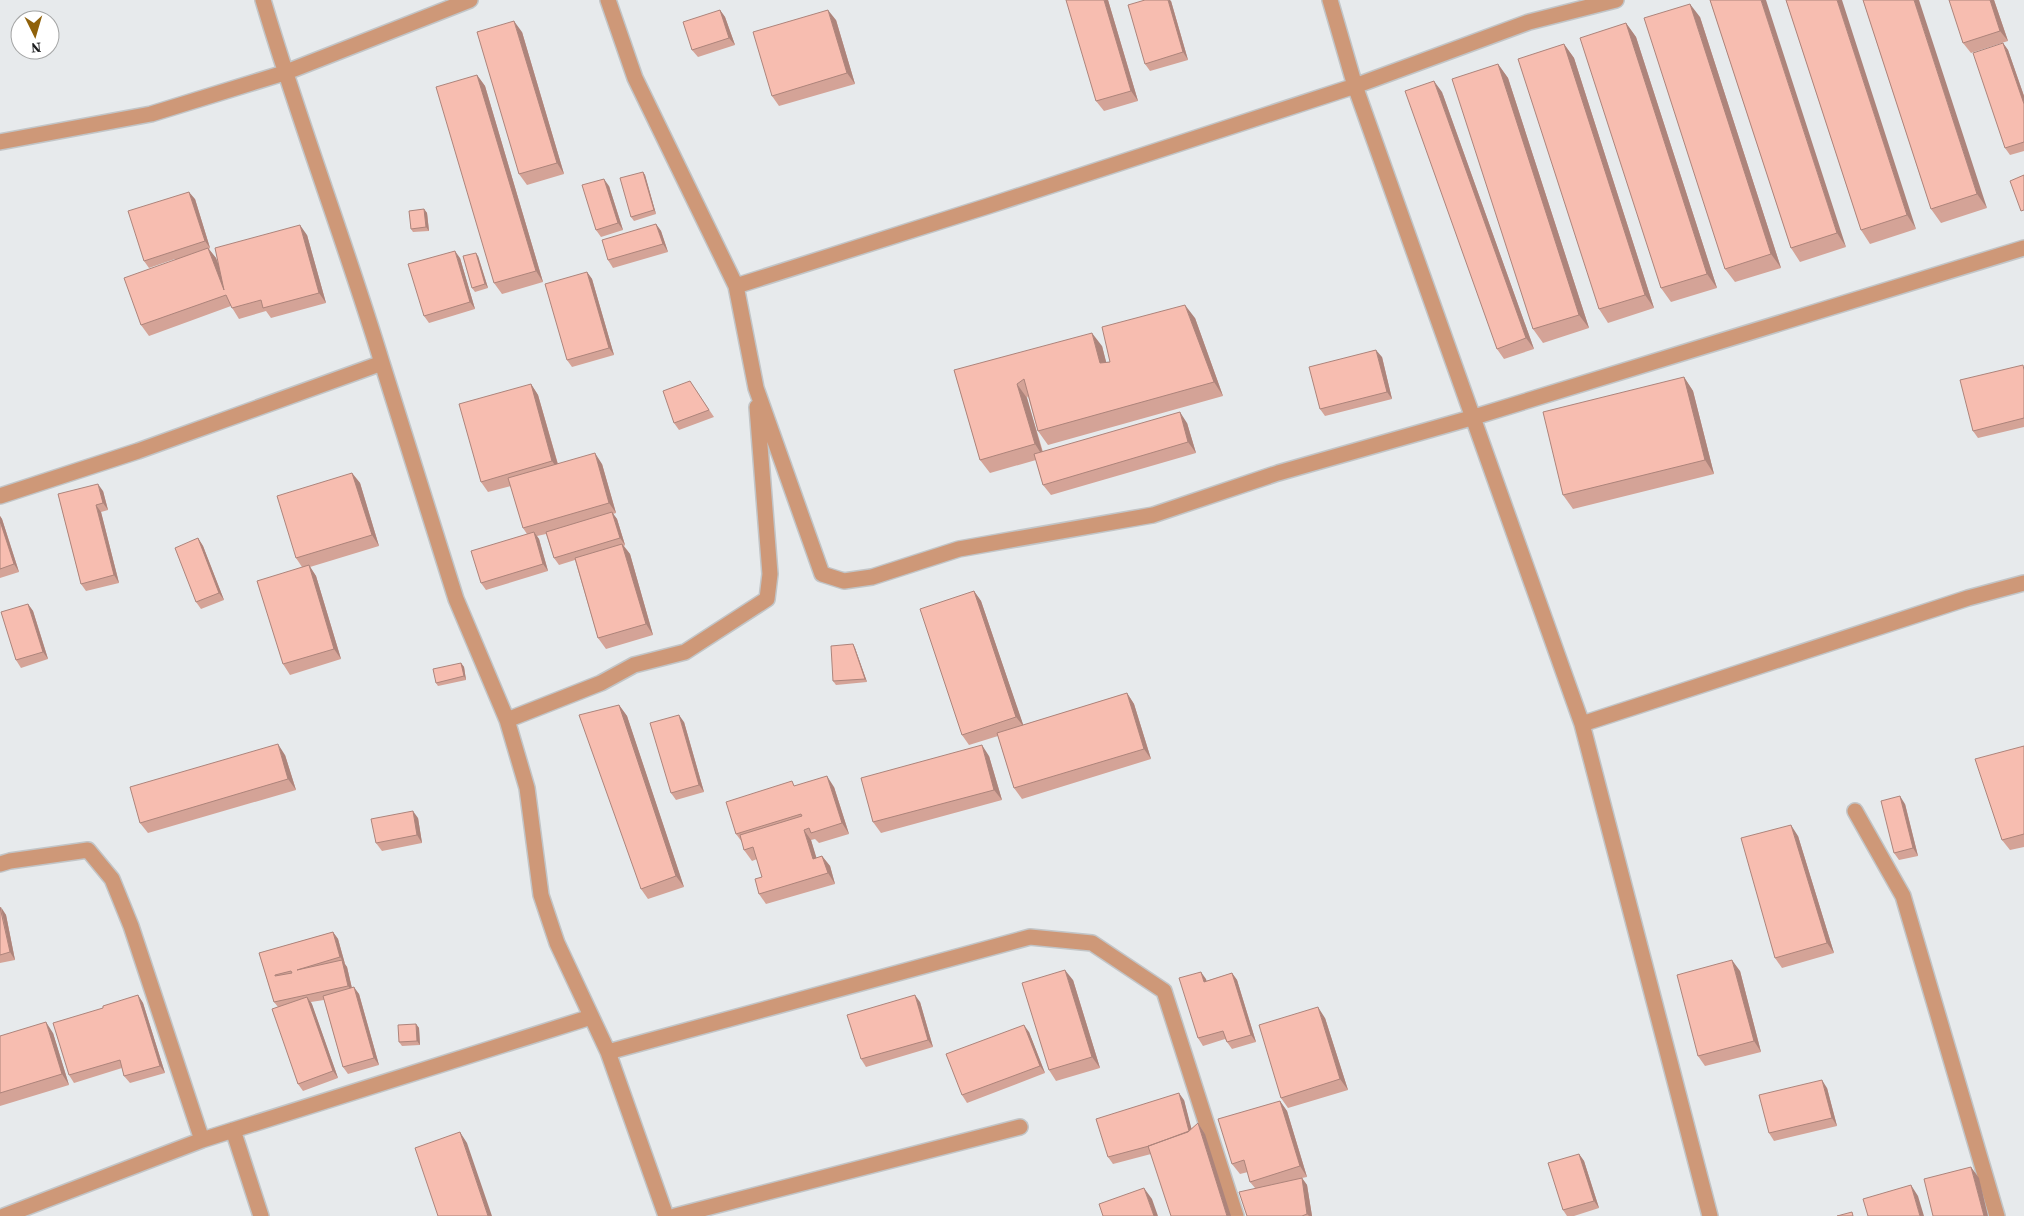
<svg xmlns="http://www.w3.org/2000/svg" width="2024" height="1216" font-family="'Source Serif 4',serif">
<rect width="100%" height="100%" fill="#e7eaec"/>
<g fill="none" stroke-linecap="round" stroke-linejoin="round">
<defs>
<path id="minor" d="M608 0 635 78 736 286 756 388 822 574 844 581 872 577 959 549 1153 515 1278 473 1471 418 2024 248
M1330 0 1355 86 1582 724 1710 1216
M0 142 151 114 284 73 470 0
M736 286 988 206 1355 86 1529 22 1616 0
M382 363 456 599 507 720 527 788 541 895 557 943 608 1052 666 1216
M0 496 138 451 382 363C345 241 299 122 263 0
M507 720 601 683 634 665 685 652 767 599 770 574 757 407
M1582 724 1968 598 2024 583
M1855 811 1903 896 1997 1216
M0 864 10 861 88 850 112 879 131 926 202 1140
M608 1052 1030 937 1092 943 1164 991 1236 1216
M233 1130 261 1216
M4 1216 202 1140 591 1017
M675 1216 1020 1127"/>
</defs>
<use href="#minor" stroke="#c2c5c7" stroke-width="18"/>
<use href="#minor" stroke="#ce9878" stroke-width="15"/>
</g>
<path fill="#d4a397" d="M1108 0 1138 101 1104 111 1096 101Z
M1710 0 1846 247 1800 262 1791 248Z
M1786 0 1916 229 1870 244 1861 230Z
M1863 0 1987 208 1941 223 1931 209Z
M1994 0 2008 41 1971 53 1963 43Z
M1171 1 1188 60 1150 71 1145 64Z
M720 10 725 17 735 45 698 57 692 50Z
M1700 17 1781 268 1735 282 1725 269Z
M836 20 855 84 779 106 772 96Z
M1626 23 1636 37 1717 288 1671 302 1661 288Z
M522 32 564 174 527 185 519 174Z
M2003 43 2008 50 2024 96V151L2010 155 2005 148Z
M1564 44 1574 58 1654 308 1608 323 1599 309Z
M1498 64 1508 78 1589 328 1543 343 1533 329Z
M477 75 485 86 543 282 502 294 494 283Z
M1442 92 1534 349 1504 359 1497 349Z
M643 172 645 175 656 214 634 221 631 217Z
M609 186 623 230 601 237 596 230Z
M195 199 210 248 209 249 216 258 220 269 307 235 326 303 271 318 266 311 239 319 231 306 149 336 141 325 175 259 149 268 144 261Z
M424 209 427 213 429 231 413 232 411 229Z
M656 224 661 231 668 252 613 268 608 260Z
M478 256 488 288 475 292 472 288Z
M460 258 475 309 429 323 424 316Z
M587 272 592 279 614 355 572 367 567 360Z
M1195 318 1223 396 1048 445 1038 431 1028 396 1027 398 1043 452 1187 423 1196 453 1051 495 1043 485 1036 460 990 473 980 460 954 370 1102 346 1106 362H1110Z
M1382 357 1392 399 1325 416 1320 409Z
M2024 367V427L1978 438 1973 431Z
M1684 377 1693 391 1714 474 1573 509 1563 495Z
M690 381 714 417 679 430 674 423Z
M531 384 538 395 558 464H602L616 513 613 514 617 519 625 545 624 546 630 554 653 635 606 649 598 638 575 560 559 565 554 558 546 534 537 536 539 539 548 571 486 590 481 583 527 534 523 528 511 486 488 492 481 482Z
M352 473 360 483 379 546 310 567 316 576 341 659 290 675 283 664 302 567 296 558Z
M103 491 108 510 101 512 119 583 86 591 81 584 58 494Z
M0 516 2 519 19 572 0 578Z
M198 538 203 546 224 600 201 609 196 602Z
M974 591 981 601 1023 725 1127 693 1134 704 1151 759 1022 799 1014 788 998 736 969 745 962 735Z
M28 604 33 611 48 659 21 668 16 660Z
M853 644 855 648 867 682 836 685 833 681Z
M461 663 464 667 466 680 438 686 436 683Z
M619 705 627 716 684 887 648 899 641 889Z
M684 722 704 792 676 800 671 793Z
M2024 746V847L2010 850 2002 840Z
M285 755 296 790 148 833 140 823Z
M989 756 1002 800 881 833 873 822Z
M796 786 834 787 849 834 819 843 815 839 811 840 816 858 822 856 830 866 835 884 766 904 759 894 762 877 757 859 752 861 744 850 742 842 736 834Z
M1905 804 1918 856 1899 860 1894 853Z
M418 818 422 843 382 851 376 843Z
M1798 836 1834 953 1782 968 1775 958Z
M0 907 6 915 15 960 0 963Z
M333 932 338 939 345 964 347 967 352 988 359 994 379 1065 348 1074 343 1067 324 1000 311 1002 338 1078 303 1091 298 1084 278 1007 274 1002 259 953Z
M1740 971 1761 1052 1705 1066 1698 1056Z
M1232 973 1237 980 1256 1042 1232 1049 1227 1042 1225 1039 1203 1046 1198 1038 1206 979V981Z
M1073 980 1100 1068 1056 1081 1049 1070Z
M138 995 143 1003 165 1073 130 1083 124 1076 122 1068 74 1083 69 1075 103 1008Z
M920 1002 933 1047 866 1067 861 1059Z
M1325 1018 1348 1090 1288 1108 1281 1098Z
M416 1024 419 1028 420 1045 402 1046 399 1042Z
M1029 1032 1045 1073 967 1103 962 1095Z
M53 1033 69 1085 0 1106V1036Z
M1827 1088 1837 1126 1774 1141 1769 1133Z
M1184 1100 1191 1129 1198 1123 1205 1134 1151 1154 1113 1164 1108 1157Z
M1280 1101 1287 1111 1307 1177 1302 1178 1307 1185 1312 1216H1247L1255 1188 1250 1182 1248 1172 1240 1174 1232 1164Z
M1579 1154 1584 1161 1599 1208 1574 1216H1567L1563 1210Z"/>
<path fill="#ad847b" d="M1104 0H1108L1138 101 1131 91Z
M1168 0H1170L1171 1 1188 60 1183 52Z
M1761 0H1766L1846 247 1837 233Z
M1837 0H1842L1916 229 1907 215Z
M1914 0H1919L1987 208 1977 194Z
M1990 0H1994L2008 41 2000 31Z
M1690 4 1700 17 1781 268 1771 254Z
M720 10 725 17 735 45 729 38Z
M828 10 836 20 855 84 847 73Z
M514 21 522 32 564 174 557 163Z
M1626 23 1636 37 1717 288 1707 274Z
M2003 43 2008 50 2024 96V104Z
M1564 44 1574 58 1654 308 1645 295Z
M1498 64 1508 78 1589 328 1579 315Z
M477 75 485 86 543 282 536 271Z
M1434 81 1442 92 1534 349 1526 338Z
M643 172 645 175 656 214 654 210Z
M604 179 609 186 623 230 618 223Z
M189 192 195 199 210 248 205 241Z
M424 209 427 213 429 231 426 227Z
M656 224 661 231 668 252 663 244Z
M300 225 307 235 326 303 319 293Z
M208 248 216 258 232 300 224 290Z
M455 251 460 258 475 309 470 302Z
M476 253 478 256 488 288 485 284Z
M587 272 592 279 614 355 609 348Z
M1185 305 1195 318 1223 396 1214 382Z
M1092 333 1102 346 1110 377 1100 363Z
M1376 350 1382 357 1392 399 1387 392Z
M1684 377 1693 391 1714 474 1705 460Z
M531 384 538 395 560 472 552 461Z
M1017 384 1027 398 1044 458 1035 444Z
M1180 412 1187 423 1196 453 1188 442Z
M595 453 602 464 616 513 609 503Z
M352 473 360 483 379 546 372 535Z
M98 484 103 491 108 510 103 503Z
M96 505 101 512 119 583 114 575Z
M612 512 617 519 625 545 620 538Z
M0 516 2 519 19 572 14 564 0 521Z
M534 532 539 539 548 571 543 564Z
M198 538 203 546 224 600 219 593Z
M622 544 630 554 653 635 646 624Z
M309 565 316 576 341 659 334 649Z
M974 591 981 601 1024 727 1016 717Z
M28 604 33 611 48 659 43 652Z
M853 644 855 648 867 682 865 679Z
M461 663 464 667 466 680 464 676Z
M1127 693 1134 704 1151 759 1144 749Z
M619 705 627 716 684 887 676 876Z
M679 715 684 722 704 792 699 785Z
M278 744 285 755 296 790 288 779Z
M982 745 989 756 1002 800 994 790Z
M827 776 834 787 849 834 842 823Z
M1900 796 1905 804 1918 856 1913 848Z
M413 811 418 818 422 843 417 835Z
M1791 825 1798 836 1834 953 1827 943Z
M804 830 811 840 820 869 813 859Z
M822 856 830 866 835 884 828 873Z
M1 907 6 915 15 960 10 952Z
M333 932 338 939 345 964 340 957Z
M342 960 347 967 353 993 348 986Z
M1732 960 1740 971 1761 1052 1754 1041Z
M1065 970 1073 980 1100 1068 1092 1057Z
M1201 972 1206 979 1209 989 1204 982Z
M1232 973 1237 980 1256 1042 1251 1035Z
M354 987 359 994 379 1065 374 1058Z
M138 995 143 1003 165 1073 160 1066Z
M915 995 920 1002 933 1047 928 1040Z
M307 997 312 1004 338 1078 333 1071Z
M1318 1007 1325 1018 1348 1090 1340 1079Z
M46 1022 53 1033 69 1085 62 1074Z
M416 1024 419 1028 420 1045 417 1041Z
M1024 1025 1029 1032 1045 1073 1040 1066Z
M1822 1080 1827 1088 1837 1126 1832 1118Z
M1179 1093 1184 1100 1195 1142 1190 1135Z
M1280 1101 1287 1111 1307 1177 1300 1166Z
M1198 1123 1205 1134 1231 1216H1227Z
M460 1132 467 1143 492 1216H488Z
M1579 1154 1584 1161 1599 1208 1594 1201Z
M1971 1167 1979 1178 1988 1216H1984Z
M1302 1178 1307 1185 1312 1216H1309L1307 1214Z
M1911 1185 1918 1196 1924 1216H1920Z
M1144 1188 1152 1199 1158 1216H1154Z"/>
<path fill="#f7bdb0" stroke="#ad847b" fill-rule="evenodd" d="M1066 0H1104L1131 91 1096 101Z
M1145 0H1168L1183 52 1145 64 1128 5Z
M1710 0H1761L1837 233 1791 248Z
M1786 0H1837L1907 215 1861 230Z
M1863 0H1914L1977 194 1931 209Z
M1949 0H1990L2000 31 1963 43Z
M1690 4 1771 254 1725 269 1644 18Z
M720 10 729 38 692 50 683 22Z
M828 10 847 73 772 96 753 32Z
M514 21 557 163 519 174 477 32Z
M1626 23 1707 274 1661 288 1580 38Z
M2003 43 2024 104V142L2005 148 1973 53Z
M1564 44 1645 295 1599 309 1518 59Z
M1498 64 1579 315 1533 329 1452 79Z
M477 75 536 271 494 283 436 87Z
M1434 81 1526 338 1497 349 1405 91Z
M643 172 654 210 631 217 620 178Z
M2024 175V210L2021 211 2010 181Z
M604 179 618 223 596 230 582 185Z
M189 192 205 241 144 261 128 211Z
M424 209 426 227 411 229 409 211Z
M656 224 663 244 608 260 602 240Z
M300 225 319 293 263 308 261 300 232 308 226 295 141 325 124 278 208 248 224 290 215 248Z
M455 251 470 302 424 316 408 264Z
M476 253 485 284 472 288 463 256Z
M587 272 609 348 567 360 545 284Z
M1185 305 1214 382 1038 431 1024 379 1017 384 1035 444 980 460 954 370 1092 333 1100 363 1110 362 1102 327Z
M1376 350 1387 392 1320 409 1309 367Z
M2023 365 2024 370V418L1973 431 1960 380Z
M1684 377 1705 460 1563 495 1543 412Z
M690 381 709 410 674 423 663 391Z
M531 384 552 461 481 482 459 404Z
M1180 412 1188 442 1043 485 1034 454Z
M595 453 609 503 523 528 508 478Z
M352 473 372 535 296 558 277 496Z
M98 484 103 503 96 505 114 575 81 584 58 494Z
M612 512 620 538 554 558 546 532Z
M0 521 14 564 0 569Z
M534 532 543 564 481 583 471 551Z
M198 538 219 593 196 602 175 548Z
M622 544 646 624 598 638 575 558Z
M309 565 334 649 283 664 257 581Z
M974 591 1016 717 962 735 920 609Z
M28 604 43 652 16 660 1 612Z
M853 644 865 679 833 681 831 646Z
M461 663 464 676 436 683 433 669Z
M1127 693 1144 749 1014 788 997 733Z
M619 705 676 876 641 889 579 715Z
M679 715 699 785 671 793 650 723Z
M278 744 288 779 140 823 130 787Z
M982 745 994 790 873 822 861 778Z
M2024 746V834L2002 840 1975 759Z
M827 776 842 823 811 833 809 828 804 830 813 859 822 856 828 873 759 894 755 879 762 877 753 847 744 850 740 835 802 816 801 814 736 834 726 802 792 781 794 786Z
M1900 796 1913 848 1894 853 1881 801Z
M413 811 417 835 376 843 371 819Z
M1791 825 1827 943 1775 958 1741 838Z
M0 907 10 952 0 955Z
M333 932 340 957 297 970 342 960 348 986 274 1002 259 953ZM291 971 292 973 275 976V975Z
M1732 960 1754 1041 1698 1056 1677 975Z
M1065 970 1092 1057 1049 1070 1022 983Z
M1201 972 1204 982 1232 973 1251 1035 1227 1042 1223 1031 1198 1038 1179 978Z
M354 987 374 1058 343 1067 323 996Z
M138 995 160 1066 124 1076 120 1060 69 1075 53 1023 103 1008V1006Z
M915 995 928 1040 861 1059 847 1015Z
M307 997 333 1071 298 1084 272 1009Z
M1318 1007 1340 1079 1281 1098 1259 1025Z
M46 1022 62 1074 0 1093V1036Z
M416 1024 417 1041 399 1042 398 1025Z
M1024 1025 1040 1066 962 1095 946 1054Z
M1822 1080 1832 1118 1769 1133 1759 1095Z
M1179 1093 1189 1131 1149 1146 1108 1157 1096 1119Z
M1280 1101 1300 1166 1250 1182 1244 1160 1232 1164 1218 1119Z
M1198 1123 1227 1216H1171L1148 1146 1188 1132Z
M460 1132 488 1216H438L415 1148Z
M1579 1154 1594 1201 1563 1210 1548 1163Z
M1971 1167 1984 1216H1933L1924 1179Z
M1302 1178 1307 1214 1302 1216H1247L1239 1192Z
M1911 1185 1920 1216H1868L1863 1199Z
M1144 1188 1154 1216H1103L1099 1204Z
M1852 1212 1853 1216H1837Z"/>
<g transform="translate(35 35) rotate(175)"><circle r="24" fill="#ffffff" stroke="#a4a5a5"/>
<path d="M0-4L9 19L0 12L-9 19Z" fill="#8f610a"/>
<text y="-8" font-size="14" font-weight="bold" text-anchor="middle" fill="#1c1d1e">N</text>
</g>
</svg>
